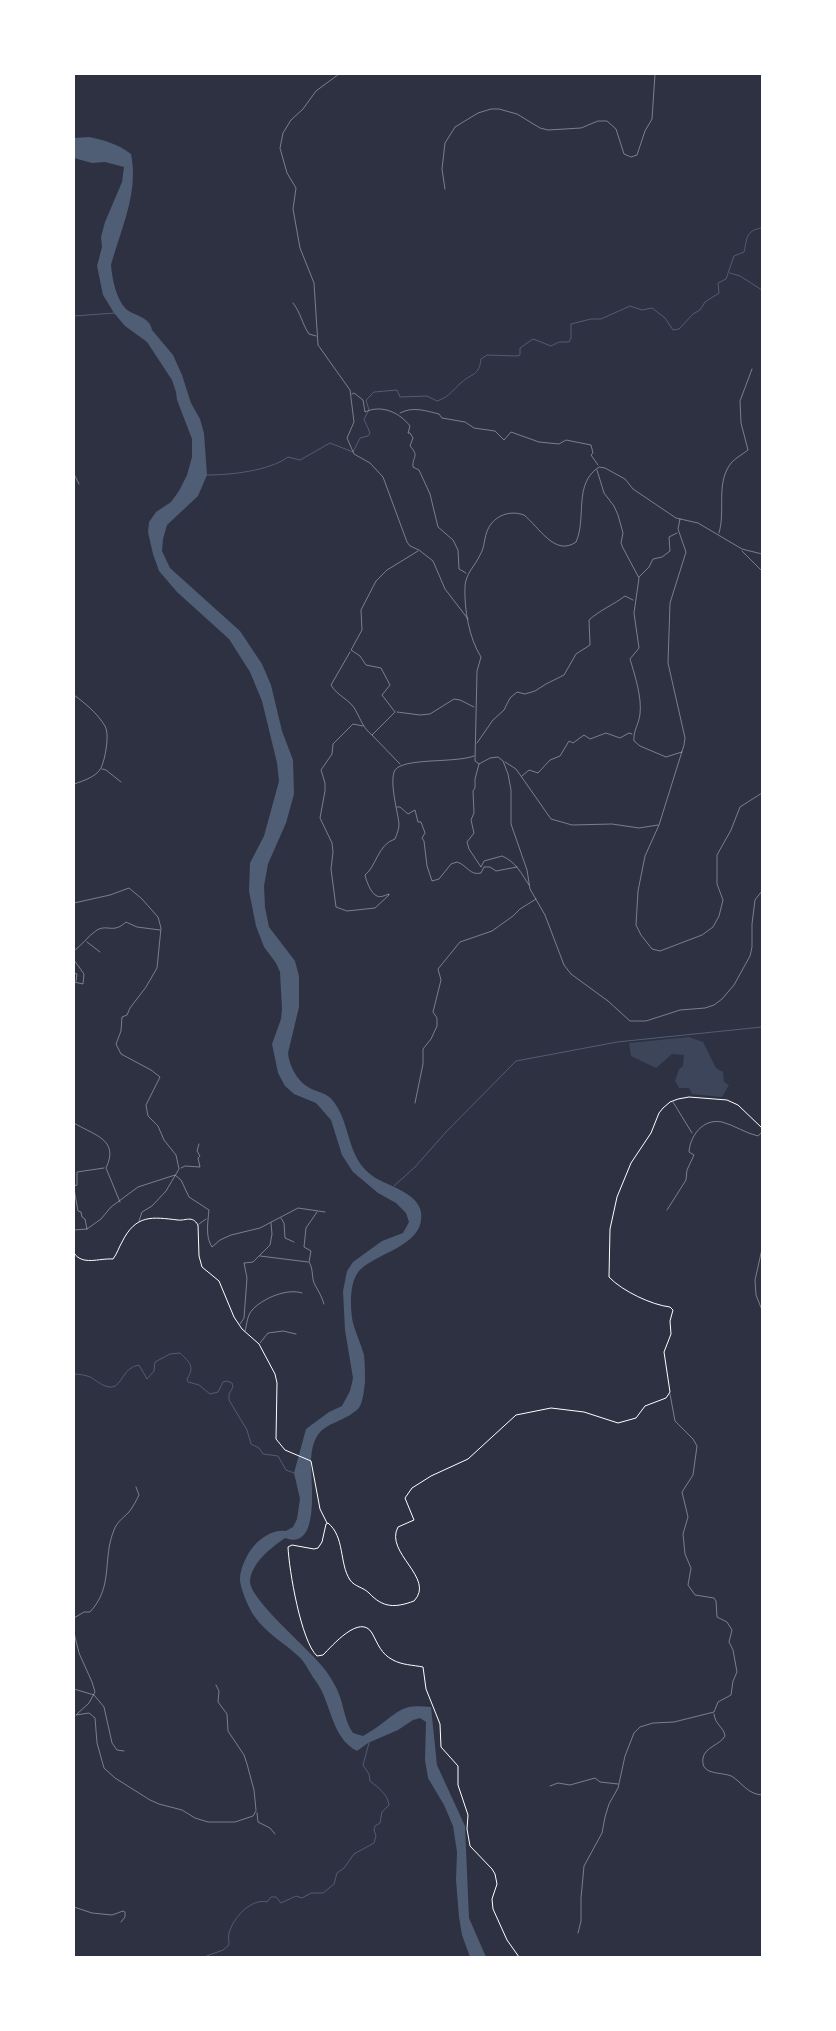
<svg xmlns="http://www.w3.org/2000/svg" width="836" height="2031" font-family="'Asap Condensed',sans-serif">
<rect width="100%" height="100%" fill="#2d3142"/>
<path fill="#3c4559" d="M689 1037 703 1042 716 1068 723 1072 724 1082 729 1085 722 1097 692 1094 689 1088H679L675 1081 679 1069 683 1066 684 1055 672 1054 656 1068 631 1056 629 1043Z"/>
<path fill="#4f5d75" d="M89 137C104 140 118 144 131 154 139 193 121 228 111 265 112 278 116 299 126 309 135 316 150 317 152 330L173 355 182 375 191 403 200 419 204 433 207 475 198 496 167 525 163 539 162 551 170 568 240 631 262 664 271 685 282 731 293 760 294 794 286 823 268 864 264 886 265 907 269 927 295 961 299 976V1007L288 1053C289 1065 297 1081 308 1087 318 1093 327 1092 334 1102 352 1127 346 1158 374 1177 388 1186 418 1193 421 1212 426 1246 376 1252 359 1271 349 1283 350 1308 353 1323 356 1334 361 1344 364 1355 365 1363 365 1374 365 1382 364 1390 363 1405 357 1410 335 1428 314 1420 311 1459 310 1477 322 1552 285 1538 272 1547 251 1563 250 1581 249 1600 312 1651 326 1671 331 1678 336 1686 339 1694 344 1707 345 1722 353 1733L363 1736C369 1732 375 1729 380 1725 401 1709 404 1704 431 1707L437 1765 465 1826 469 1918 486 1957H470L462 1935 459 1917 456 1880 457 1852 453 1826 444 1805 428 1778 425 1760 426 1722 420 1718 413 1720 398 1730 368 1743 357 1751C330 1737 332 1702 315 1680 309 1672 305 1661 297 1655 284 1643 265 1632 255 1617 250 1611 239 1586 240 1578 240 1569 247 1554 253 1547 261 1537 274 1529 286 1531L293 1527 297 1519 300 1499 294 1473 306 1429 329 1412 342 1406 350 1391 353 1378 345 1330 343 1291 347 1271 353 1262 382 1241 403 1233 409 1222 406 1213 396 1203 378 1193 353 1172 342 1155 331 1120 316 1103 294 1094 285 1086 278 1073 272 1044 281 1019 282 1009 280 972 276 963 264 947 256 926 249 891 250 863 264 836 279 781 277 763 262 701 250 672 229 639 177 592 159 571 153 554 148 532 149 522 156 512 171 502 179 491 187 475 192 457V439L177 400 176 392 172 380 147 342 125 326 114 313 103 295 97 266 102 247 101 237 105 222 122 182 124 167 105 162 92 163 74 158V138Z"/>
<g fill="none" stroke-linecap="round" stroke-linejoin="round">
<path stroke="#4f5d75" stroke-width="1" d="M730 273 740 276 762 290
M74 316 115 313
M207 475C230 475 269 471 288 457L300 460 330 443 353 452 360 438 368 436 370 433 364 419 369 410 366 400 374 392 397 390 400 397 427 396 437 401C450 397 453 389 462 382 472 373 479 376 481 359L487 355 517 356 520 355V348L533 339 551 346 559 342H569L571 338V324L591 319H601L630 306 642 310 652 308 665 318 673 330 679 329 693 314 700 310 705 302 719 293 718 283 726 279 734 256 744 252C747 240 745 230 762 228
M394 1186 415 1167 446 1132 516 1061 617 1042 762 1027
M74 1374C79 1374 85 1375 90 1377 96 1380 104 1388 112 1387 122 1386 123 1367 139 1365L147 1379 154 1371 155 1362 170 1354 180 1353C190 1363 195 1366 187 1379L188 1382 199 1385 210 1394 218 1392 223 1382 227 1381 232 1383 233 1387 229 1394V1400L247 1430 251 1444 259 1448 263 1454 278 1456 286 1470 294 1473
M204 1957 223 1950 229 1945C229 1941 228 1937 229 1933 233 1918 251 1898 267 1902L271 1897H276L281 1903 296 1896 302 1898 311 1893H323L334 1884 337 1873 344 1868 354 1854 374 1843 376 1836 374 1830 375 1826 380 1823 382 1812 389 1805C388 1795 378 1787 370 1781L369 1774 363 1765 369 1743"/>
<path stroke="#caccd0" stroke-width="0.5" d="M339 74 316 91 303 109 291 120 283 133 280 148 287 173 296 188 293 209 300 248 314 283 318 345 350 390 354 422 347 438 354 454 370 463 383 477 407 542 410 546 419 550 433 561 445 589 468 619
M445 189 442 169 445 143 455 127 478 113 491 109H499L517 114 540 128 548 130 581 128 598 121H607L616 129 624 154 631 157 637 155 645 131 652 119 655 74
M293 303C301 313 302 324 309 334L316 336
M352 394 354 393 363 400 365 412C382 404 400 413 410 426L408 433H410L413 438 410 446C420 457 412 456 413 467L419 470 430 494 438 527 453 540 458 550 459 569 466 573
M400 413C413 406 426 411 439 414L442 418 465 422 474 428 495 431 504 440 511 432 539 442 559 444 566 440 591 445 593 453 591 455 598 465
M597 470 604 493 614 506 618 515 623 533 621 543 623 548 639 578 634 613 639 648 630 659C635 676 642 697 640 714 639 724 633 731 634 741L640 746 666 757 682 752
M74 474 79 484
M680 519 678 529 686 552 670 603 668 663 685 738 684 745 659 825 645 856 638 891 636 925 641 935 652 949 660 951 702 935 713 927 719 916 723 900 717 884V855L731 830 740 807 762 793
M719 533C726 509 715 482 732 462 737 457 743 454 748 450L741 423 740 401 752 369
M742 551 762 571
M762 554 742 549 698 523 676 518 633 489 625 479 605 468 599 467C573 484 587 517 576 542 555 557 539 527 524 515 510 510 495 515 488 529 484 537 485 547 480 555 475 566 466 573 465 586 464 609 469 638 481 657L477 671 475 761 479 764 490 758 498 757 503 761 508 774 511 790V824L527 870 530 889 545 915 564 965 571 974 608 1001 630 1021H646L680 1010 705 1008 714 1005 722 999 734 985 750 956 752 947V924L755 900 762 891
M639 577 649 567 653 559 662 557 670 551 669 537 677 533
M350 652 331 685C337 696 351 700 356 711 361 720 363 728 372 735
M74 695C86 704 97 713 105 726 110 734 105 760 101 768 96 777 83 781 74 784
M397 712 420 715 430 714 454 699 460 700 474 707
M363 726 353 724 333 744 332 754 321 770 325 783V791L320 818 332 843 333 852 331 869 336 907 347 911 375 908 389 895V894C386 895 380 898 377 896 371 894 366 880 365 875 376 867 378 844 395 839 397 834 399 829 399 824 398 812 387 775 397 768 411 758 455 763 474 756
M477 743 493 720 504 710 510 698 517 692 525 694 535 691 546 684 564 675 576 654 590 645 589 620C600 610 613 605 625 596L633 600
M505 762 516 769 551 819 572 825 612 824 639 828 658 825
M400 764 372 735 395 712 382 695 390 685 381 668 366 665 360 656 351 650 362 630 361 610 376 581 387 570 418 551
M479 764 475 779V788L473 791 474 813 471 820 474 833 467 842 469 849 481 867 484 861 502 856C516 862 521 873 529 885
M102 769 106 770 121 782
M522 776 529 770 538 773 550 760 560 756 569 741 573 743 584 735 590 739 606 733 620 738 629 733 632 734
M397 807H400L408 814 415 810 418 822H421L425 833 422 838 424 841 427 866 432 881 439 879 451 864 457 862C467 865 470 876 481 873L484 867H490L496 871 517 867
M74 903 110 895 129 888 142 899 158 917 161 928 157 968 146 987 130 1008 127 1015 122 1017 121 1031 116 1044 121 1054 151 1070 160 1077 146 1105 147 1111 148 1116 158 1126 164 1140 176 1155 179 1169 166 1191 152 1206 142 1212 139 1221
M87 942 100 952
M74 951C82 945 88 936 97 930 108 924 113 934 126 922L137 927 160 930
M74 960 84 974 83 984 74 982
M74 973 77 974 76 981
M673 1102 692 1133
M415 1103 423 1064V1049L431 1039 437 1026V1018L433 1012 441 980 438 969 460 942 492 931 513 916 520 909 536 899
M74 1123C93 1135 120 1139 106 1168L120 1202
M181 1168 185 1166 200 1167 198 1158 200 1156 197 1151 199 1144
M74 1186 77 1185V1172L104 1168
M74 1189 78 1211 81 1212 82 1217 85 1219 87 1229
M667 1210 686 1180 687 1170 694 1155 689 1152C690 1136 703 1118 722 1122 734 1125 745 1133 758 1136L762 1132
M317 1212 306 1228 304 1247 311 1251 309 1262C314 1270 311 1278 315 1285 319 1292 322 1297 324 1304
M281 1218 284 1223 285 1238 294 1242
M199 1224 206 1219
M74 1230 87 1229 101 1219 111 1207 138 1187 175 1175 181 1180 189 1197 209 1210C208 1221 205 1237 212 1247L220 1240 231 1235 260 1228 298 1208 325 1212
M762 1249 755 1280 756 1295 762 1310
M260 1256 308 1262
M240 1324 244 1318 247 1278 244 1263 253 1262 270 1245 272 1234 271 1223
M245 1331C247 1324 247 1315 253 1309 264 1298 287 1288 302 1293
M260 1343 268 1333 283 1331 296 1334
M74 1618 84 1612H90C114 1586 102 1559 114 1530 117 1522 123 1518 129 1512 133 1507 136 1501 139 1495L136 1487
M74 1633 79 1653 92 1682 95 1692 89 1703 77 1714
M216 1685 219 1691 218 1702 227 1714 228 1731 244 1755 247 1764 254 1790 256 1810
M74 1689 94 1695 104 1707 112 1743 117 1750 124 1751
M714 1714C715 1725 724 1727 725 1736 720 1745 705 1747 703 1758 700 1777 724 1771 733 1777 744 1785 748 1794 762 1795
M76 1715 89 1713 95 1718 97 1743 104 1768 115 1778 150 1800 159 1804 182 1810 195 1818 208 1822H235L253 1816 256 1811
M550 1786 558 1783 570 1785 595 1778 600 1782 618 1784
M257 1813 258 1822 270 1828 275 1834
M74 1907 92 1913 112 1915 123 1911 125 1912V1917L121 1922
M578 1933 581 1921V1898L584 1866 602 1833 605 1817 609 1804 618 1788 625 1756 634 1733 640 1727 653 1723 674 1722 714 1712 718 1702 731 1695 733 1681 737 1672 733 1650 729 1642 732 1630 727 1622 717 1617 716 1601 714 1598 695 1595 688 1585 691 1568 685 1554 683 1534 688 1517 682 1492 693 1475 697 1446 693 1439 675 1421 670 1394"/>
<path stroke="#fff" stroke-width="1" d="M74 1253C82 1266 99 1258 113 1259 117 1254 119 1247 122 1242 136 1214 152 1217 178 1220 186 1221 192 1215 198 1225L199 1256 202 1267 219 1281 234 1317 242 1329 259 1344 275 1374 277 1383 276 1439 285 1450 311 1461 320 1509 327 1523
M519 1957 507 1940 493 1909 492 1899 497 1884 495 1874 492 1869 470 1846 467 1829 468 1815 458 1785V1766L441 1747 440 1724 426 1689 423 1667C413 1665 402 1665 393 1660 381 1654 378 1644 372 1633 360 1613 332 1646 323 1655L317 1656C301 1641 289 1570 288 1547L292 1545 314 1549 318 1548 322 1542 326 1524 328 1523C345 1537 339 1563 350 1580 355 1587 363 1587 369 1593 383 1608 395 1608 414 1601 436 1578 384 1553 398 1527L414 1520 405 1498 412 1488 431 1476 468 1459 516 1415 551 1408 584 1412 618 1423 636 1418 645 1406 666 1398 670 1392 664 1352 671 1334 670 1321 673 1310 670 1307C652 1305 622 1291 609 1277L610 1229 617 1197 631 1163 651 1133 659 1113 663 1108 670 1102 678 1099 689 1097 727 1100 738 1105 762 1128"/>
</g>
<rect width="836" height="2031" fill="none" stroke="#ffffff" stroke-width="150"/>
</svg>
